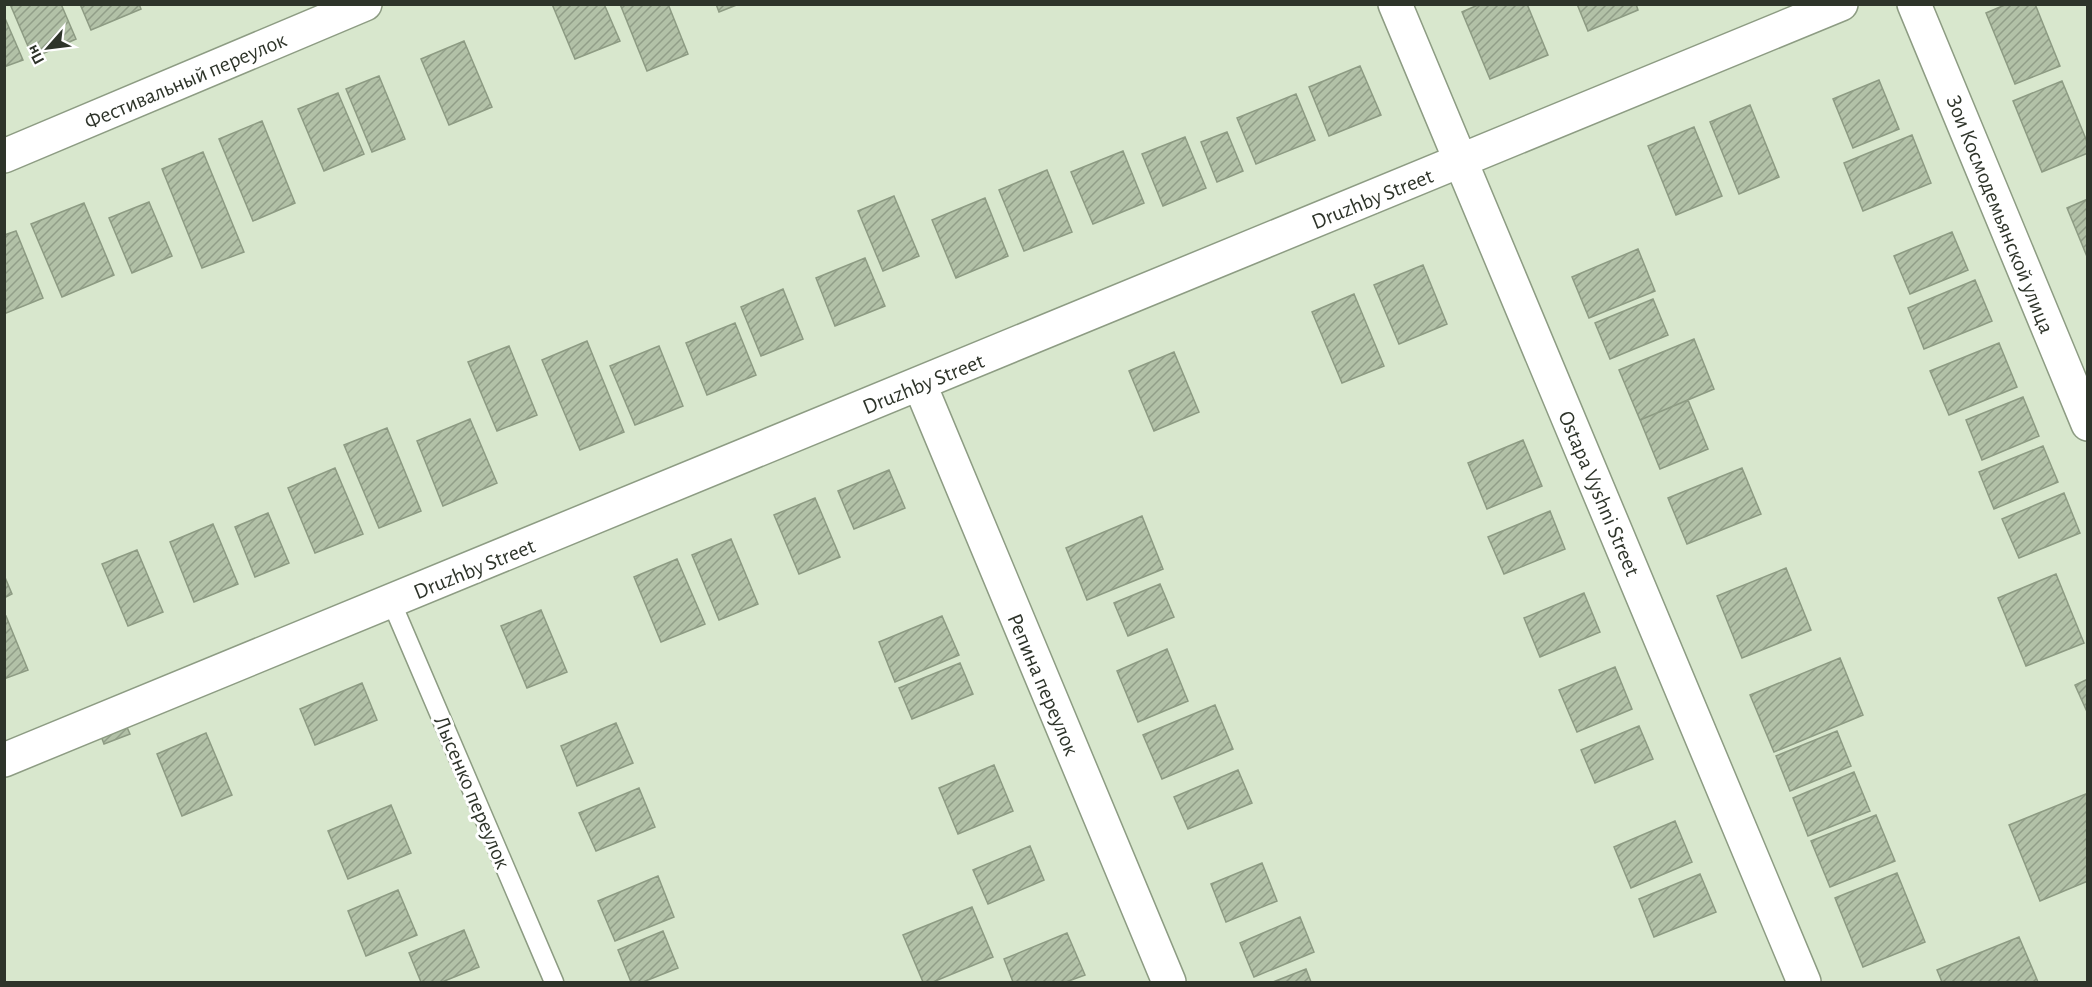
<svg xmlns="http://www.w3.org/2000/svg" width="2092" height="987" font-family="'Alegreya Sans',sans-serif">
<defs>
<pattern id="building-hatch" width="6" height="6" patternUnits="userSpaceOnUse" patternTransform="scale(1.5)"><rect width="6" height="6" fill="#b2c1a7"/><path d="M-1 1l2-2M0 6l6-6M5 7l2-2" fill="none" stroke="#919e88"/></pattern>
</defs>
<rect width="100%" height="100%" fill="#d8e7cd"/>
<path fill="url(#building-hatch)" stroke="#8d9b83" stroke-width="1.5" d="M10 4H61L76 39 33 58Z
M80 4H139L141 9 91 30Z
M552 4H604L620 41 575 59Z
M620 4H668L688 54 647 71Z
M716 4H739L719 12Z
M1480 4H1527L1548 55 1490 79 1462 12Z
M1577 4H1636L1638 10 1588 31Z
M2007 4H2035L2060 66 2015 84 1986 13Z
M4 16 23 60 4 67Z
M464 41 492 107 449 125 421 59Z
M1360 66 1381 115 1329 136 1309 87Z
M379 76 405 139 372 152 346 89Z
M1879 80 1899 129 1853 148 1833 99Z
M2062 81 2088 144V153L2042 172 2013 101Z
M338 93 364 154 324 171 298 109Z
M1296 94 1315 140 1256 164 1237 118Z
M1750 105 1779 177 1739 194 1710 122Z
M262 121 295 203 253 221 219 139Z
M1694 127 1722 196 1676 215 1648 146Z
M1227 132 1243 171 1217 182 1201 142Z
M1912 135 1931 183 1863 211 1844 163Z
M1185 137 1206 188 1163 206 1142 154Z
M1123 151 1144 203 1093 224 1071 172Z
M203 152 244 252 202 268 162 169Z
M1047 170 1072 232 1024 251 999 190Z
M894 196 919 256 883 271 858 211Z
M985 198 1008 256 956 278 932 220Z
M2088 199V259L2067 208Z
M149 202 172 256 132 273 109 218Z
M84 203 114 275 62 297 31 224Z
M16 231 43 298 4 314V235Z
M1952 232 1968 270 1910 294 1894 256Z
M1638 249 1655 291 1589 318 1572 277Z
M865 258 885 306 835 326 816 278Z
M1423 265 1447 324 1399 344 1374 285Z
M1975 280 1992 321 1924 349 1908 308Z
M783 289 803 339 761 356 741 307Z
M1354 294 1384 366 1342 383 1312 312Z
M1653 299 1668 335 1610 359 1595 323Z
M735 323 756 375 707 395 686 343Z
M1694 339 1714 389 1640 420 1619 370Z
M587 341 624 432 580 450 542 360Z
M1999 343 2017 387 1949 415 1930 371Z
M509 346 537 415 497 431 468 362Z
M659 346 683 406 635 425 610 366Z
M1174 352 1199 412 1154 431 1129 371Z
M2023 397 2039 436 1982 460 1966 420Z
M1688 400 1708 449 1660 469 1640 420Z
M470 419 497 483 443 506 417 441Z
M387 428 421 511 379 528 344 445Z
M1523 440 1542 486 1487 509 1468 463Z
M2043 446 2058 482 1994 509 1979 472Z
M335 468 363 534 315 553 288 488Z
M1742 468 1761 514 1687 544 1668 498Z
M889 470 905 508 854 529 838 491Z
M2064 493 2080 533 2019 558 2002 519Z
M815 498 840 557 799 574 774 515Z
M1550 511 1565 549 1504 574 1488 537Z
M268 513 289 563 255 577 235 527Z
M1142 516 1163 569 1087 600 1066 548Z
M213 524 238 584 194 602 170 542Z
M731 539 758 604 719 620 692 555Z
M137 550 163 612 128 626 102 564Z
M677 559 705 624 661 642 634 577Z
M1786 568 1811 630 1742 658 1717 596Z
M2056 574 2084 643 2026 666 1998 598Z
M4 575 12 594 4 598Z
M1160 584 1174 617 1128 636 1114 603Z
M1584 593 1600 632 1540 657 1524 618Z
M541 610 567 672 527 688 501 626Z
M6 616 28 670 4 679V617Z
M942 616 959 655 895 682 879 642Z
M1167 649 1188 701 1138 722 1117 671Z
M1840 658 1863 715 1774 752 1750 695Z
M960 663 973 694 912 719 899 688Z
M1615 667 1632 709 1577 732 1559 690Z
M2088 679V714L2075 685Z
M362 683 377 720 315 745 300 709Z
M1215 705 1233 749 1162 779 1143 735Z
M616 723 633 763 577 786 561 746Z
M126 725 130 734 104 744 101 736Z
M1639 726 1653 759 1595 783 1581 750Z
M1837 731 1851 766 1790 791 1776 756Z
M206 733 232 795 182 816 157 754Z
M994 765 1013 811 958 834 939 788Z
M1238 770 1252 803 1188 829 1174 797Z
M1854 772 1870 811 1808 836 1793 798Z
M639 788 655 827 596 851 579 813Z
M2088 793V881L2040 901 2009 825Z
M391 805 411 853 348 879 328 831Z
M1876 815 1895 861 1830 887 1811 841Z
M1675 821 1692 862 1631 888 1614 847Z
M1030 846 1044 880 988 904 973 870Z
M1262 863 1277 901 1226 922 1211 884Z
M1897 873 1925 942 1863 967 1835 898Z
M1700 874 1716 912 1654 937 1639 899Z
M658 876 674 917 615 941 598 901Z
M398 890 417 935 366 956 348 911Z
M972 907 993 957 933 982H923L903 935Z
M1300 917 1314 952 1254 977 1240 943Z
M464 930 479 967 442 982H421L409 953Z
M663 931 678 968 643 982H631L618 950Z
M1067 933 1085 975 1066 982H1013L1004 959Z
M2019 937 2038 982H1942L1937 970Z
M1306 969 1311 982H1273Z"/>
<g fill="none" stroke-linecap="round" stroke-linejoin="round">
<defs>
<path id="lane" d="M391 601 554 982"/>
<path id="street" d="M1395 4 1804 982
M1914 4 2088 424
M4 156 365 4
M920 385 1169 982
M4 760 1841 4"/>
</defs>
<use href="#lane" stroke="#8d9c83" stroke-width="21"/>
<use href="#street" stroke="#8d9c83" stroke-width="36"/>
<use href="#lane" stroke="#fff" stroke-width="18"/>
<use href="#street" stroke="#fff" stroke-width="33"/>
</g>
<g text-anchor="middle" stroke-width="6" stroke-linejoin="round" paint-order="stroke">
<g font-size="22" fill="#2e342a" stroke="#fff">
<text transform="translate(185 80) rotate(-23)" y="8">Фестивальный переулок</text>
<text transform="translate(1372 198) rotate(-22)" y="8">Druzhby Street</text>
<text transform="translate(2001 214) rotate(68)" y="8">Зои Космодемьянской улица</text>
<text transform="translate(923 383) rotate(-22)" y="8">Druzhby Street</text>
<text transform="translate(1600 493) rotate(67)" y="8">Ostapa Vyshni Street</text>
<text transform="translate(474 568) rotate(-22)" y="8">Druzhby Street</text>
<text transform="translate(1044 684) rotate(67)" y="8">Репина переулок</text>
<text transform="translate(473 792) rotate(67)" y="8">Лысенко переулок</text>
</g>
</g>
<rect width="2092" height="987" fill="none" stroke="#2e342a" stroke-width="12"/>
<g transform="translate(48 48) rotate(242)" stroke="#ffffff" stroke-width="4.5" paint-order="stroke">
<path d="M0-4.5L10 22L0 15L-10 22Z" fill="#2e342a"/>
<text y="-9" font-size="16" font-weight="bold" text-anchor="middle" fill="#2e342a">Пн</text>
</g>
</svg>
